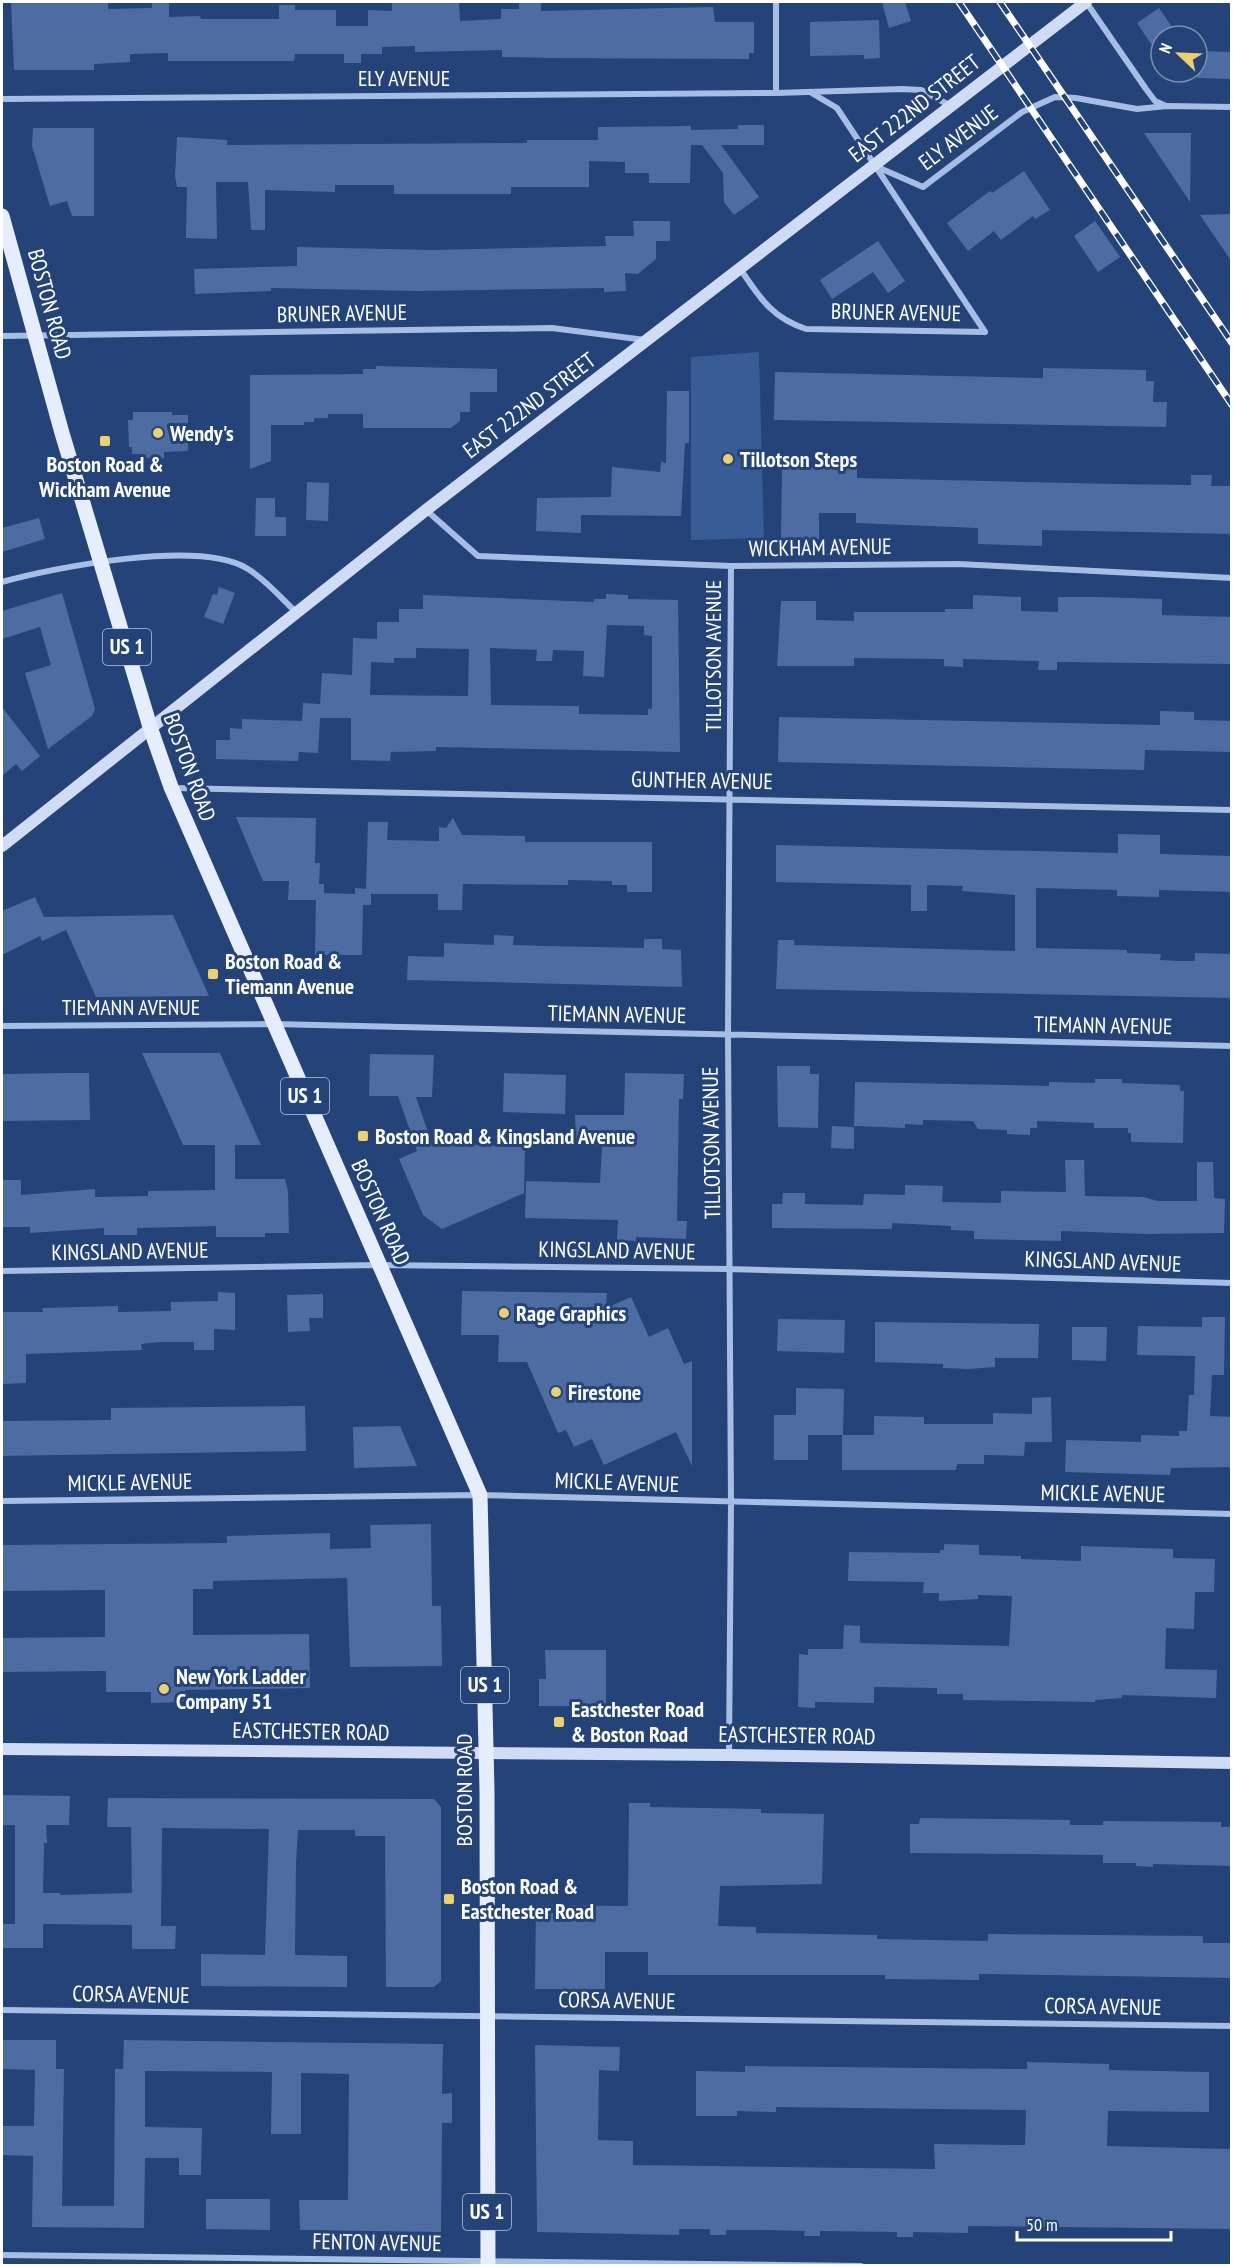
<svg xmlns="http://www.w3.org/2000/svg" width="1233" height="2267" font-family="'PT Sans Narrow',sans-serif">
<rect width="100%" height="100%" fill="#244378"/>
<path fill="#385c96" d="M759 352 764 538 691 540V357Z"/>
<path fill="#4d6da2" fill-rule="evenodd" d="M11 2H108V9L152 8V2H169V17L200 16 201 19H279V5H295V10H336V26H368V10L392 11V2H459L460 21 501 19V9H519V2H541V11L713 7 715 22H754V53H749V59L553 58 502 57V50L415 52V46L382 47V54H361V63H344V54H295L294 61H168V53L130 54V62L94 64V70H14Z
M882 2H905L911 21 889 28Z
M1159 8 1178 36H1161V59L1137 23Z
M879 20 880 58 864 59V55L810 56V22Z
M1197 51 1232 52V79L1197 78Z
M738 125H764V145H721L759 197 734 215 724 202 723 173 702 145H691L690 183H649V173H625V162L589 161V187H511V194H394V185H335V192L265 190V230H251L248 182H216L217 239 186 238 187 187H177L175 176 177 137 227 140V145L527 143V140H598V127L691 126V130L738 129Z
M33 128H94V216H72L67 201 50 206 32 146Z
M1144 133H1191L1190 202Z
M1024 171 1050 210 1035 219 1033 216 1001 240 994 231 968 251 947 223 990 191 992 193Z
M1232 214V262L1200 215Z
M633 221H670V241H656V259L638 274 625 273 626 291 604 292V288L418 291 271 288V291L195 294 194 269 297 266V247L432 250 606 246 605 236H634Z
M1095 221 1120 257 1098 272 1074 236Z
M878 241 905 281 888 293 873 272 832 299 820 280Z
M376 366 497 369V392H470V412H460V421L451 428H363V414H328V418H314V422H304V425H271V461L250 469V375L363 374V369H376Z
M1043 368 1146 370V381H1154L1153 402H1167L1166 427 774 420 775 372 1043 378Z
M667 391H689V443H685L681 516 581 515V533L536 531 537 498 611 497 612 467 660 472 661 462 666 463Z
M133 412H172V415H188V451L164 452V458H143V454H132V447H129L128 420H133Z
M782 467 857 468V478L1115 484 1191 485V475H1212L1211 486H1232V534L1042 530V546L978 544V528L856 523V513H819V539L781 538Z
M307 482 329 483 328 521 306 520Z
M256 498H275V517H286V536H255Z
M39 518 45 539 2 552V528Z
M219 587 235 593 223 624 204 617 213 594 217 595Z
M62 593 95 709 92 716 48 749 25 673 51 665 40 627 2 639V611Z
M606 594 628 595V599L678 600 680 752 436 747V751L391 752 390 761 351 760V718H320L318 753 299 752 298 761 216 759V740H230V728L242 729V719L302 721 303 703 320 704 322 673 352 675 353 638 377 639V622H399V609H423V595L594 602V599H606ZM607 625 644 626V635L652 636V709H648V715L579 714V706L491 705 490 648 537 650 536 661H552L553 650 584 651 583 676 604 677ZM416 648 469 649 468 696 370 695 371 662 394 663V658H416Z
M973 595 1021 597V611L1058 612V597H1096L1162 599V615L1232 617V664L1057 662V670H1038L1039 661 963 659V667L944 666V659L854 658V666H777L781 601H816V620L854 621V612H945V609H973Z
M2 707 40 756 22 771 16 764 2 776Z
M1160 711 1194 712V720L1232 721V752L1145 750 1144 770 778 762 779 717 1160 725Z
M236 817 316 818 315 863H320L319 884H324V893L355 894V888L366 889 368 822H388L387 840 439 841V827L446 828 453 818 462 835 525 836V842H652V892H627V885H612V881L568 880V885L463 884 462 910H438V894H371V905H363L362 955H315L316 900H288L289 881H263Z
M1118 834 1160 835V854L1232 856V892L1159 890V897L1117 896V890L1036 888V948L1127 950V953L1161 954 1160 960 1179 961H1195V953L1232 954V998L776 989 778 940H794V945L1015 951V895L962 891 963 886 927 885V911H911V885L776 882V845L1118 853Z
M35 897 44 917 173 915 209 996 96 997 66 930 42 941 40 936 2 955V911Z
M494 935 514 936 513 945 547 946 644 948V939H662V949L681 950 682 987 407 980 408 956 444 957V943L494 945Z
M142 1053H220L261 1145H235V1179H285L288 1191 289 1233H265V1237H216V1226L179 1227 137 1228V1235H104V1228L30 1233V1227H2V1180H21V1195L95 1189V1197L148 1196V1191L215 1190V1145H183Z
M370 1054 434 1055 432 1097H416L432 1144 455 1135 459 1144 525 1147 524 1193 442 1229 423 1215 399 1159 417 1151 398 1096H369Z
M777 1066H810V1074H819L818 1128 778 1127Z
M68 1073H89L90 1120 2 1121V1074Z
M504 1073 566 1075 565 1114 503 1112Z
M625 1073 684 1074 683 1099H679L677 1221H687L686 1239 636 1237V1241L617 1240 618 1220 525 1218 526 1181 600 1183 602 1146 576 1145 575 1115H624Z
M1095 1079H1122V1083L1180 1085V1091H1184L1183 1143 1131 1142V1133H1128V1128H1094V1123L1037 1121V1128H1030V1135L1007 1134V1130L978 1129 973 1121 923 1120V1125L905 1124V1128L854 1126 855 1082 1049 1086V1082L1095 1083Z
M832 1126 854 1127V1149L831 1148Z
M1065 1160H1084L1085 1196 1143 1197 1158 1201H1197V1162H1213L1214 1198 1225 1199 1224 1233 1146 1234 1061 1231V1241L974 1239V1231L951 1230V1226L892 1223V1229L772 1228V1204H782L783 1193H805V1204L863 1205 864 1194 905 1195V1185L943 1186 942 1202 1001 1203V1191L1066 1192Z
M462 1291 607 1293 606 1308 631 1297 649 1337 668 1328 684 1364 692 1361V1466L676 1432 604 1465 592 1439 574 1447 566 1430 558 1433 527 1362H498L499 1335H461Z
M218 1292 235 1293V1330L214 1329V1350H194V1342H160L141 1344 142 1350 26 1354V1383L2 1384V1312H43L42 1308 118 1306V1312L171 1311V1302L218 1301Z
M323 1294V1318H309L310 1331 288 1332 287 1295Z
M1202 1317H1225L1224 1375H1212L1210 1416 1232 1417V1467L1171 1468 1170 1475 1065 1472 1066 1440 1141 1442V1435L1179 1436V1431H1187L1189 1395H1194L1195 1356 1137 1355 1138 1326 1202 1327Z
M778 1319 845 1320 844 1353 777 1351Z
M875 1322 1039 1324 1038 1358H995V1367L969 1369 943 1368V1364L875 1362Z
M1072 1327H1107L1106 1361 1072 1360Z
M796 1388 844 1389 843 1435H808V1460H774V1415H796Z
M1051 1397 1052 1442H1025L1024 1456 984 1455V1464H957L956 1470H842V1435H874V1416L924 1417V1424H993V1413L1032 1414V1398Z
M305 1406 306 1451 2 1456V1421L111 1420V1408Z
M400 1426 417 1466 354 1468 353 1427Z
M431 1524 432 1606H441L442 1666 350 1667 347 1578 213 1581V1589H193V1635L309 1634 310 1688 185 1690V1702L151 1703V1692H106V1671L2 1672V1638L105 1637V1590L2 1591V1545L227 1543V1536L330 1533V1549L371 1548 370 1525Z
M944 1544 979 1545V1555L1021 1556V1559L1081 1561V1546L1173 1549V1558L1215 1559 1214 1592H1195L1194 1629 1166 1628 1165 1669 1217 1670 1216 1698 1122 1695V1698L1095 1700V1702L963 1700V1694H937V1688L874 1687V1703L815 1702V1708L798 1707 799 1654 808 1655V1649H843L844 1625 860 1626V1643L1009 1646 1012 1596 978 1595V1599L939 1601V1593H923L924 1582 848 1581 849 1552 940 1553V1550H944Z
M545 1650H606V1706H539V1679H546Z
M2 1795 70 1796 69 1825H46L47 1843H44L43 1893H60V1895L132 1893 131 1827H107L108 1798 434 1799 441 1807V1981L434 1987H386L385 1836H355V1830H298L296 1863 295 1955 347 1956V1987L201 1986V1954L265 1955 269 1829 162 1828 161 1926H176L175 1949H132V1925L43 1924V1948H2V1924H15V1825H2Z
M629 1803H650V1807L761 1809V1813L824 1814 822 1884 720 1886 718 1926 756 1927V1933L877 1935V1939L988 1941V1934L1203 1936V1943H1232V1978L979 1974V1980L885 1979V1975H648V1952H605V1989H535L536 1905 628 1906Z
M920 1818 1070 1820V1825H1103V1821L1221 1822V1827H1232V1866L1153 1864V1867L1136 1866V1863H1103V1855L910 1853V1824H919Z
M2 2040H56V2069H64L62 2206H114L115 2069H123L124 2040 443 2044 442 2094 452 2093V2123H442L441 2232 300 2230 299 2200H348L349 2074 301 2073V2134H271L272 2072 145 2071V2127L202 2128 201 2175H179V2158H145L144 2228 32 2227 33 2156 2 2155V2126H34L35 2070 2 2069Z
M535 2045 620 2047 619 2071 599 2070 598 2140 633 2141V2165L935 2169 934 2144 1025 2145 1026 2110 776 2107V2112L737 2111V2116H696V2071L745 2072V2066L1027 2069V2062L1109 2064V2070L1209 2072V2112L1108 2111 1107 2146 1232 2149V2229L968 2226V2233L913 2232V2237H897V2232L820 2231V2236H804L805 2231 765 2230H726V2235H710V2229H679V2235L537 2232Z
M206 2199H270V2230L206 2229Z"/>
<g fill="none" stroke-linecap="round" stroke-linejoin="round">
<path stroke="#a6bee3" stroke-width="6" d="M1086 2 1146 89 1155 101 1166 106
M810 92 837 108 985 332
M776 93V2
M2 99 776 93 902 89 921 90 951 106
M875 166 923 187 1022 112 1055 97 1076 98 1137 109 1167 106 1232 107
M741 270C760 298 772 318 806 329L985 332
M2 336 552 328 645 340
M426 510 478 556 731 566 958 564 1232 578
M2 582C56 567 200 539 248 569 266 580 281 598 296 612
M173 788 1232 810
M2 1026 273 1024 1232 1046
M2 1271 379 1265 730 1269 1232 1283
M2 1501 480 1495 1232 1514
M729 1755 731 1503 728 1034 731 566
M2 2010 1232 2026
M2 2255 861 2266"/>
<path stroke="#cfdcf4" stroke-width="12" d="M2 846 426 510 1086 2
M2 1749 729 1755 1232 1763"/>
<path stroke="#e6edfc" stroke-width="15" d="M2 216 62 433 151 730 171 787 480 1495 487 1790 488 2266"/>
<defs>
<path id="rail" d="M959 2 1232 405
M1000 2 1232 343"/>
</defs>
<use href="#rail" stroke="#fff" stroke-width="7"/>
<use href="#rail" stroke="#244378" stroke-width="4.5" stroke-dasharray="14" stroke-linecap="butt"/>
</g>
<g fill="#edd06b" stroke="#244378" stroke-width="2">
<circle cx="158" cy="433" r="6"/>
<rect x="99" y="435" width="12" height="12" rx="3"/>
<circle cx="728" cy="459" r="6"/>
<rect x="207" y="968" width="12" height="12" rx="3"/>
<rect x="357" y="1130" width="12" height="12" rx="3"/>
<circle cx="504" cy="1313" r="6"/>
<circle cx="556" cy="1392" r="6"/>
<circle cx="164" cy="1689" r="6"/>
<rect x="553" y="1716" width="12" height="12" rx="3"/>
<rect x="443" y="1893" width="12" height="12" rx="3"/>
</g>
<g text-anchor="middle" stroke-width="6" stroke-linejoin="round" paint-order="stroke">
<g fill="#244378" stroke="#bdc7d6" stroke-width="1.5">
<rect x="103" y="629" width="48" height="36" rx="4.5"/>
<rect x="281" y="1078" width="48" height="36" rx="4.5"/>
<rect x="461" y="1667" width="48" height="36" rx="4.5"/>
<rect x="463" y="2194" width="48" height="36" rx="4.5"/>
</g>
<g font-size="21" font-weight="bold" fill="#fff">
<text x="127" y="654">US 1</text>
<text x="305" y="1103">US 1</text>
<text x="485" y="1692">US 1</text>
<text x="487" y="2219">US 1</text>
</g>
<g font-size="22" fill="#fff" stroke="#244378">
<text x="404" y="86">ELY AVENUE</text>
<text transform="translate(914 108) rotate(-38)" y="8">EAST 222ND STREET</text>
<text transform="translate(958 137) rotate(-37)" y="8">ELY AVENUE</text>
<text transform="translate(50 304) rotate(75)" y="8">BOSTON ROAD</text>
<text transform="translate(896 312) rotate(1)" y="8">BRUNER AVENUE</text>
<text transform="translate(342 313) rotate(-1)" y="8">BRUNER AVENUE</text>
<text transform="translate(529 405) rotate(-37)" y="8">EAST 222ND STREET</text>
<text transform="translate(820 547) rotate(-1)" y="8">WICKHAM AVENUE</text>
<text transform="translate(713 656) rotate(-90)" y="8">TILLOTSON AVENUE</text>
<text transform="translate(190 767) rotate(70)" y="8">BOSTON ROAD</text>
<text transform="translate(702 780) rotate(1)" y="8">GUNTHER AVENUE</text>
<text x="131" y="1015">TIEMANN AVENUE</text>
<text transform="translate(617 1014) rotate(1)" y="8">TIEMANN AVENUE</text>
<text transform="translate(1103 1025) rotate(1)" y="8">TIEMANN AVENUE</text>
<text transform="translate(711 1143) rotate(-91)" y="8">TILLOTSON AVENUE</text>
<text transform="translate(381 1212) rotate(66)" y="8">BOSTON ROAD</text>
<text transform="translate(617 1250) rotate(1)" y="8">KINGSLAND AVENUE</text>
<text transform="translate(130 1251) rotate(-1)" y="8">KINGSLAND AVENUE</text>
<text transform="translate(1103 1261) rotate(2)" y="8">KINGSLAND AVENUE</text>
<text transform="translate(130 1482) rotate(-1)" y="8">MICKLE AVENUE</text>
<text transform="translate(617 1482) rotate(2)" y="8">MICKLE AVENUE</text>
<text transform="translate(1103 1493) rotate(1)" y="8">MICKLE AVENUE</text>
<text transform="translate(311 1731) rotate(1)" y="8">EASTCHESTER ROAD</text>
<text transform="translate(797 1735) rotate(1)" y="8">EASTCHESTER ROAD</text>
<text transform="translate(464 1790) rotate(-90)" y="8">BOSTON ROAD</text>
<text transform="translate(131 1994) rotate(1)" y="8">CORSA AVENUE</text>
<text transform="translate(617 2000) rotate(1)" y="8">CORSA AVENUE</text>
<text transform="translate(1103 2006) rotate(1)" y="8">CORSA AVENUE</text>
<text transform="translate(377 2242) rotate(1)" y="8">FENTON AVENUE</text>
</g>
<g font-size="22" font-weight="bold" fill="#fff" stroke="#244378" text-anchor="start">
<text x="170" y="441">Wendy's</text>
<text x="740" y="467">Tillotson Steps</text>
<text x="105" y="472" text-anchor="middle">Boston Road &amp;<tspan x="105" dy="25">Wickham Avenue</tspan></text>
<text x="225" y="969">Boston Road &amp;<tspan x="225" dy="25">Tiemann Avenue</tspan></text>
<text x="375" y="1144">Boston Road &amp; Kingsland Avenue</text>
<text x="516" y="1321">Rage Graphics</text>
<text x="568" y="1400">Firestone</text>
<text x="176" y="1684">New York Ladder<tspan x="176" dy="25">Company 51</tspan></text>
<text x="571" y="1717">Eastchester Road<tspan x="571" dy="25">&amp; Boston Road</tspan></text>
<text x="461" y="1894">Boston Road &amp;<tspan x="461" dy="25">Eastchester Road</tspan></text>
</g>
</g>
<rect width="1233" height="2267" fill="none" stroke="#ffffff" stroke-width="6"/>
<g transform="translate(1179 54) rotate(293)"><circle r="28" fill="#244378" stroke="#7c8eae" stroke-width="1.5"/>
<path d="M0-4.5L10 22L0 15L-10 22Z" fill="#edd06b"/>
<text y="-9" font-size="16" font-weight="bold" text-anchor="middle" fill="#ffffff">N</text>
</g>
<path d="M1017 2231v9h154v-9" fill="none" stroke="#ffffff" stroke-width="3"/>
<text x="1026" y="2231" font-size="18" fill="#ffffff" stroke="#244378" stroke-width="4.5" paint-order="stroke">50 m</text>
</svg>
